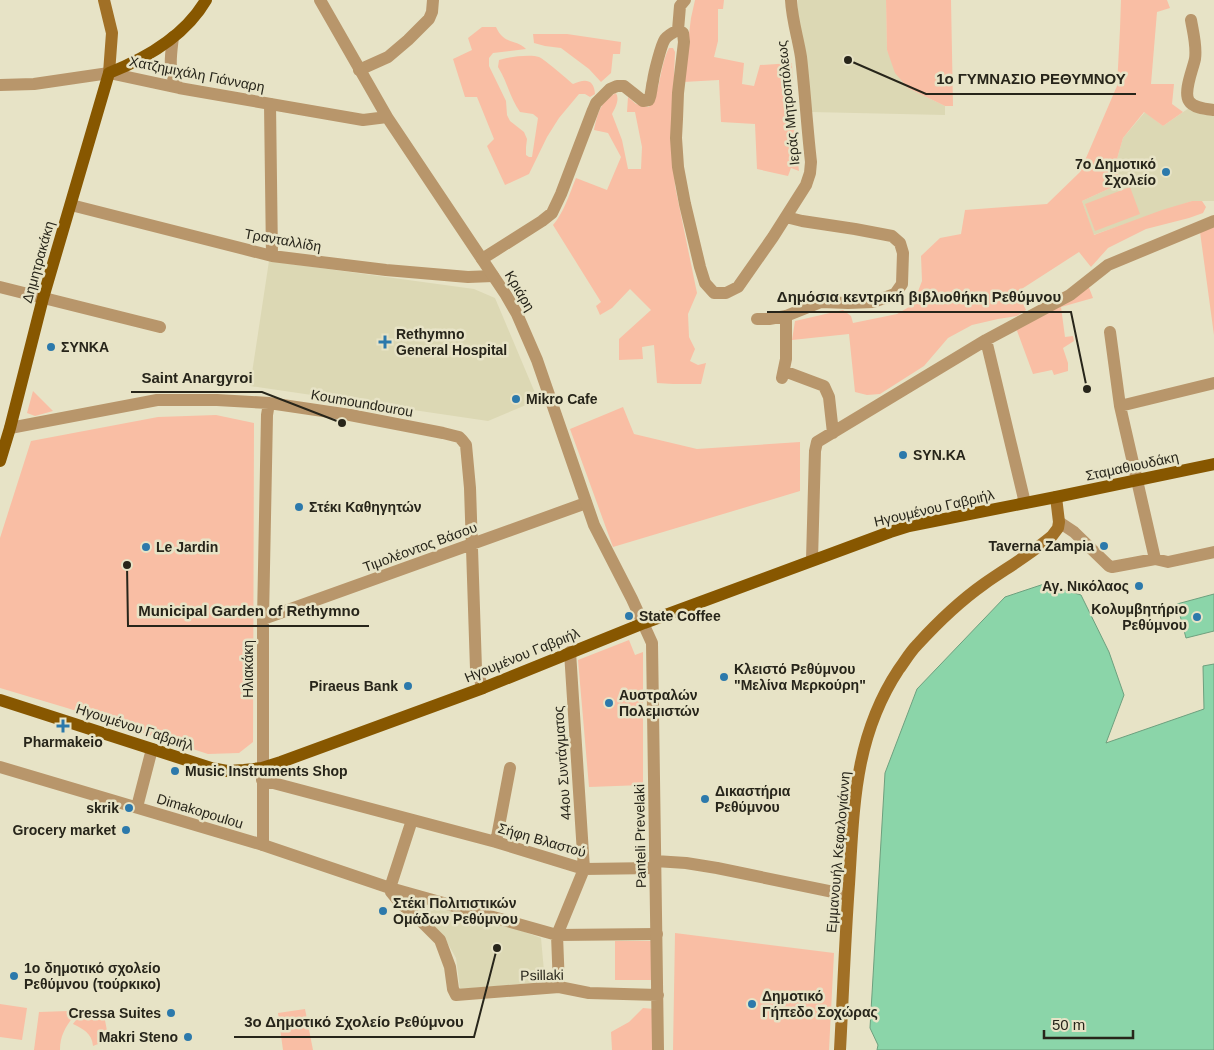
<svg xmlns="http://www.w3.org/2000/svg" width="1214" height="1050" font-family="Arial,sans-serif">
<rect width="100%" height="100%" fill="#e7e3c6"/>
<path fill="#dcd8b4" d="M798 0H886L887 50 908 88 945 106V115L811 112 798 18Z
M1189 108 1214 113V201H1192L1093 235 1082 201 1117 185V159L1123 138 1145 112 1163 126Z
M269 261 474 289 495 298 538 400 488 421 250 386Z
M419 899 522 931 541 938 545 982 460 989 456 958 444 937 415 908Z"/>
<path fill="#f9bea4" d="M695 0H724L723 9H718V41L714 57 744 63 742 84 754 86 760 65 792 63 794 129 799 171 791 168 788 176 757 169 755 124 721 122 719 80 683 82 691 18Z
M886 0H951L953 106H945L908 88 895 73 887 50Z
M1121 0H1167L1170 8 1157 12 1151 84H1174L1172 104 1183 112 1163 126 1144 112 1123 138 1117 159H1119L1117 185 1082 201 1094 235 1162 210 1192 201H1202L1206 207 1203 213 1189 218 1146 229 1108 248 1091 267 1079 252 1017 292 1026 310 1017 316 998 319 972 325 948 338 924 366 880 394 867 395 855 392 849 334 792 340 795 321 843 310 851 316 853 323 897 314 909 307 917 294 922 281 921 256 940 238 961 234 965 210 1047 204 1080 172 1117 86 1120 29Z
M482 27H496C504 45 516 39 526 49L493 53 489 58V66L506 101 507 115 510 121 524 132 527 139 526 147V155L529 157H532L538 118 533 114 520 112C510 98 507 81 498 67L499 60C508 57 530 54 539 57 543 58 567 79 573 84 584 79 594 78 595 94L590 97 585 94H579L559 118 547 137 529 174 505 185 487 146 494 139 477 97H465L453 59 472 50 468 38Z
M533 34H567L621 42 620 54H613L611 73 601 82 589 69 561 48 545 46 534 43Z
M669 48H673L675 52 672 126 675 186 697 293 688 314 689 337 695 349 690 361 698 365 706 363 701 384H673L657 383 654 345 642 347 643 359 619 360V339L651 310 630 289 612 308 600 315 596 306 601 302 553 225C564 212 569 195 576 178L607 190 621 157 608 133 594 130C597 115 601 100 616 93 620 100 615 108 612 114L622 140 628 169H641L642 147 635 112H627L628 97 636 104 649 107C662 89 659 67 669 48Z
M1130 187 1140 214 1095 231 1085 204Z
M1214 227V335L1200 232Z
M1088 285 1093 298 1061 307 1065 337 1073 336 1074 341 1063 348 1068 363V371L1054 375 1052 370 1033 374 1016 328Z
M33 391 53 411 35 416 27 413Z
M623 407 634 434 697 449 800 442V491L613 547 570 429Z
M216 415 254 423 253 742 239 753 208 754 67 708 0 688V538L31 441 158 417Z
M629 640 635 655 643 652V785L589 787 578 660Z
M675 933 834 953 829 1050H673Z
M615 941H651V980H615Z
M0 1004 27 1008 22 1040 0 1037Z
M643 1008 654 1009V1050H612L611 1032 629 1022Z
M305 1009 313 1050H283L278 1013Z
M69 1011 72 1013 73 1017C65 1028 60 1036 60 1050H34L39 1012Z
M96 1011 102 1012 104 1015 108 1036V1040L93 1046C92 1033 83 1029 73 1024L81 1013 83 1012 92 1016Z"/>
<path fill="#8bd5a9" stroke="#6da07e" d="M1044 584 1081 595 1109 652 1124 695 1106 743 1204 709 1203 666 1214 664V1050H877L878 1045 870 1028 885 773 917 689 1005 597Z
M1214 594V631L1186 638 1177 604Z"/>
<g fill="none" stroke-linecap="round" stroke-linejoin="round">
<path stroke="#b8966b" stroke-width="12" d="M1191 20C1193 32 1197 46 1195 59 1193 69 1183 92 1189 101 1193 108 1206 109 1214 110
M678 30 680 6 685 0
M359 70 388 57 408 40 429 19 432 12 433 0
M270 104 272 256
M71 205 272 256 386 270 468 277 493 276
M482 259 542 221 552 213 561 194 593 110 596 103 610 89 617 86H624L643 101 649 100C652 93 651 88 653 81 654 73 661 45 665 39 668 35 674 32 678 30L683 33 684 42 678 93 677 119 676 138 678 167 685 204 700 267 705 283 714 293H726L738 287 773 237 806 185 810 173 811 162C807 127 805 92 801 57 798 38 792 20 791 0
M0 287 160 327
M757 319H769L786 316 821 302 848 303 873 302 895 294 902 284 903 253 900 243 892 236 855 229 802 221 786 217
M1110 332 1120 406 1155 559
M986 340 1070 295 1108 265 1214 221
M784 371 824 386 829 397 833 433
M782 378 786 359V316
M1120 406 1214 383
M10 428 157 400H217L269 403 350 415 443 433 459 437 462 440 466 445 470 488 476 669 483 688
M1059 522 1074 532 1109 566 1112 567 1155 559 1168 562 1214 552
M812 560 815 451 817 442 986 340 1025 503
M263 619 586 503
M262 780 496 842 584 869 655 868
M412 820 390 888 557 935 657 934
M496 842 510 768
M263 845V619L267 415 269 403
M559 987 557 935 584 869 570 652"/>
<path stroke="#b8966b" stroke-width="12" d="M320 0 387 117 506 295 517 314 537 360 594 525 632 599 652 643 658 1050
M173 37C171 55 167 73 179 88
M0 85 34 84 109 73 179 88 363 120 387 117
M0 767 263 845 390 888 391 892 400 903 420 920 440 940 450 967 453 989 456 995 559 987 589 993 658 995
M137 807 152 749
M655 861 686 863 717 868 848 895"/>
<path stroke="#a17026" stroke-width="12" d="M104 0 112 33 109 73
M840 1050C843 995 845 939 849 884 854 806 854 737 899 669 905 661 910 652 917 645 937 623 960 601 984 584 1007 568 1031 554 1052 536L1058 528 1059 522 1056 497"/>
<path stroke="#875700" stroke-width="12" d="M0 461 10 428 43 298 109 73C147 58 185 36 206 0
M0 700 211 768 227 771 244 770 262 768 281 762 483 688 644 623 890 532 909 526 1056 497 1214 464"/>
</g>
<g fill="#2c79ab" stroke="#e7e3c6" stroke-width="2">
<circle cx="1166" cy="172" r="5"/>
<path d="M382.5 334.5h5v5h5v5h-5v5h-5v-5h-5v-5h5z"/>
<circle cx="51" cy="347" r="5"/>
<circle cx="516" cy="399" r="5"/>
<circle cx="903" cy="455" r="5"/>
<circle cx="299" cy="507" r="5"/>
<circle cx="1104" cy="546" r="5"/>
<circle cx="146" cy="547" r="5"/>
<circle cx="1139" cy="586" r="5"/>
<circle cx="629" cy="616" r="5"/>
<circle cx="1197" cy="617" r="5"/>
<circle cx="724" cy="677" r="5"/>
<circle cx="408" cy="686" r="5"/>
<circle cx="609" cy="703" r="5"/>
<path d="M60.5 718.5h5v5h5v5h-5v5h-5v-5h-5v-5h5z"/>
<circle cx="175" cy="771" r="5"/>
<circle cx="705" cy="799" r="5"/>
<circle cx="129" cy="808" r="5"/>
<circle cx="126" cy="830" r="5"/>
<circle cx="383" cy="911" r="5"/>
<circle cx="14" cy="976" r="5"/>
<circle cx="752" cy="1004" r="5"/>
<circle cx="171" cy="1013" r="5"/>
<circle cx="188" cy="1037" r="5"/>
</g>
<g text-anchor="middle" stroke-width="5" stroke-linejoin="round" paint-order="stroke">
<g font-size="14" fill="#27251a" stroke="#e7e3c6">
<text transform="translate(197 74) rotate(11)" y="5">Χατζημιχάλη Γιάνναρη</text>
<text transform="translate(788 103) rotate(-96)" y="5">Ιεράς Μητροπόλεως</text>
<text transform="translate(283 240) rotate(10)" y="5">Τρανταλλίδη</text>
<text transform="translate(38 262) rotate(-74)" y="5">Δημητρακάκη</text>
<text transform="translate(520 291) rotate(59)" y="5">Κριάρη</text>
<text transform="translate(362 403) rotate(10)" y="5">Koumoundourou</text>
<text transform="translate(1132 466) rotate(-12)" y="5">Σταμαθιουδάκη</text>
<text transform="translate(934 508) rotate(-13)" y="5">Ηγουμένου Γαβριήλ</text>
<text transform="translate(420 547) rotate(-20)" y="5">Τιμολέοντος Βάσου</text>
<text transform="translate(522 655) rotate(-22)" y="5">Ηγουμένου Γαβριήλ</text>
<text transform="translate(248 669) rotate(-90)" y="5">Ηλιακάκη</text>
<text transform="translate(135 727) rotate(18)" y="5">Ηγουμένου Γαβριήλ</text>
<text transform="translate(562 763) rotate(-94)" y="5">44ου Συντάγματος</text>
<text transform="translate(200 811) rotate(17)" y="5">Dimakopoulou</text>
<text transform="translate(640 836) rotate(-91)" y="5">Panteli Prevelaki</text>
<text transform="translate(542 840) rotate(16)" y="5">Σήφη Βλαστού</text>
<text transform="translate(838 852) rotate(-85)" y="5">Εμμανουήλ Κεφαλογιάννη</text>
<text transform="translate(542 975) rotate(-1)" y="5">Psillaki</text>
</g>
<g font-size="14" font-weight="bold" fill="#27251a" stroke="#e7e3c6" text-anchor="start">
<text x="1156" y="169" text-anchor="end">7ο Δημοτικό<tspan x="1156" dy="16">Σχολείο</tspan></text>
<text x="396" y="339">Rethymno<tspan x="396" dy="16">General Hospital</tspan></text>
<text x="61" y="352">ΣΥΝΚΑ</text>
<text x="526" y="404">Mikro Cafe</text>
<text x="913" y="460">SYN.KA</text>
<text x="309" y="512">Στέκι Καθηγητών</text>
<text x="1094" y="551" text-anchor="end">Taverna Zampia</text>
<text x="156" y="552">Le Jardin</text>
<text x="1129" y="591" text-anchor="end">Αγ. Νικόλαος</text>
<text x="1187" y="614" text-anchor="end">Κολυμβητήριο<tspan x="1187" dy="16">Ρεθύμνου</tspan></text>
<text x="639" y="621">State Coffee</text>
<text x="734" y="674">Κλειστό Ρεθύμνου<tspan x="734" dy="16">"Μελίνα Μερκούρη"</tspan></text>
<text x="398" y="691" text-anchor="end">Piraeus Bank</text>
<text x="619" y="700">Αυστραλών<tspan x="619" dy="16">Πολεμιστών</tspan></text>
<text x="63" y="747" text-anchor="middle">Pharmakeio</text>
<text x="185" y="776">Music Instruments Shop</text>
<text x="715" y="796">Δικαστήρια<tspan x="715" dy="16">Ρεθύμνου</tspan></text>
<text x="119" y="813" text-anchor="end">skrik</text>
<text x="116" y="835" text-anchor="end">Grocery market</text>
<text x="393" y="908">Στέκι Πολιτιστικών<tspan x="393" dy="16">Ομάδων Ρεθύμνου</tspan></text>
<text x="24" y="973">1ο δημοτικό σχολείο<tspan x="24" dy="16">Ρεθύμνου (τούρκικο)</tspan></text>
<text x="762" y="1001">Δημοτικό<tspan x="762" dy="16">Γήπεδο Σοχώρας</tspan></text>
<text x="161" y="1018" text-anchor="end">Cressa Suites</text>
<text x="178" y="1042" text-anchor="end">Makri Steno</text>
</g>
</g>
<path fill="none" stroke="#27251a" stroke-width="2" d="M848 60L926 94H1136M1087 389L1071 312H767M342 423L262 392H131M127 565L128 626H369M497 948L474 1037H234"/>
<g fill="#27251a" stroke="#e7e3c6" stroke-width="2">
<circle cx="848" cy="60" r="5"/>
<circle cx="1087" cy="389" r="5"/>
<circle cx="342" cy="423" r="5"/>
<circle cx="127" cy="565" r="5"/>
<circle cx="497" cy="948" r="5"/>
</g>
<g font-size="15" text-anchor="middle" font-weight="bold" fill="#27251a" stroke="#e7e3c6" stroke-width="5" stroke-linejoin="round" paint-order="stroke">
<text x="1031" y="84">1ο ΓΥΜΝΑΣΙΟ ΡΕΘΥΜΝΟΥ</text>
<text x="919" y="302">Δημόσια κεντρική βιβλιοθήκη Ρεθύμνου</text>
<text x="197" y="383">Saint Anargyroi</text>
<text x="249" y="616">Municipal Garden of Rethymno</text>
<text x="354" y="1027">3ο Δημοτικό Σχολείο Ρεθύμνου</text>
</g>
<path d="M1044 1030v8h89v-8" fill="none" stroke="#27251a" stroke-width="2.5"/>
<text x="1052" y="1030" font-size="15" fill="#27251a" stroke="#e7e3c6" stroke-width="4" paint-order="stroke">50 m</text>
</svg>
